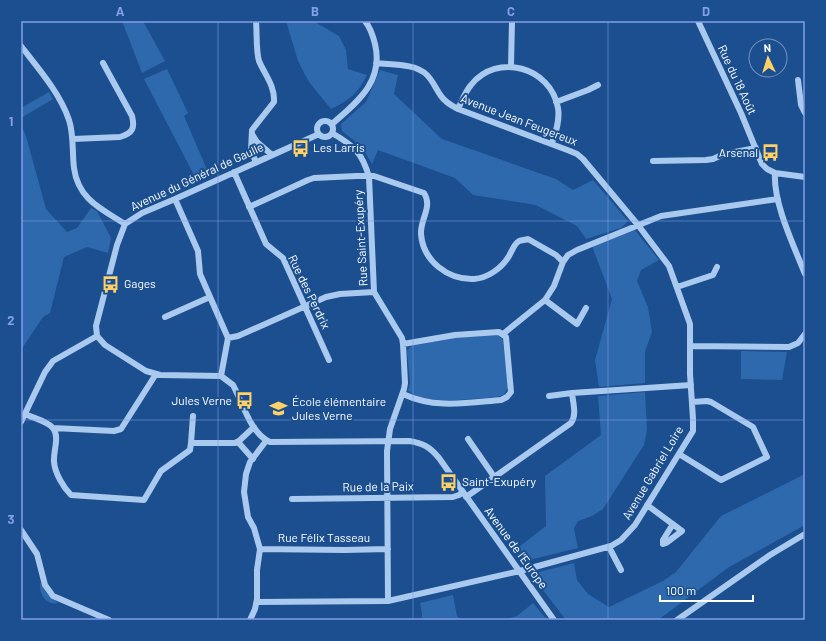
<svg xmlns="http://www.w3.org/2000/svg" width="826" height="641" font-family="Barlow,sans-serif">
<rect width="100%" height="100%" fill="#1b4f8f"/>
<path fill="#2e69ad" d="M122 21H143L165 61 142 73Z
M286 21H313L339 36 346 50 348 69 367 75C357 94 351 99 331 109L309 82 298 61Z
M167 69 188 113 184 116 208 172 195 177 144 79Z
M380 70 398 75 394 94 442 139 556 179 573 190 593 180 628 221 621 228 586 239 577 226 536 205 473 195 455 178 378 150 372 164 361 146 342 131 341 124 366 102Z
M49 92 53 99 21 118V108Z
M21 125 26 136 46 209 67 232 77 228 91 208 97 211 111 238 108 253 87 247 64 257 50 313 43 317 21 350Z
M634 229 659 260 641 270 637 281 648 307 652 332 645 351V383L599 387 595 360 612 299 592 246Z
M498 335 503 340 508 387 504 395 497 397 446 401 420 398 408 391 410 383 407 351 411 346 453 338Z
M741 351 787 352 782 380 741 379Z
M645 392 647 430 644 445 603 509 592 516 578 521 574 528 578 548 525 561 520 560 515 550 546 526 545 476 601 435 598 396Z
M805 474V525L729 567 658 620H566L536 581 539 572 574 563 577 580 588 594 609 607 663 581 676 572 721 516Z
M40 583H41C45 593 50 597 58 603 46 606 39 594 40 583Z
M453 595 457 616 461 620H422V613L420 603Z
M533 603 547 620H504L517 616Z"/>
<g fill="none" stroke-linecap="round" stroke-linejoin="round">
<path stroke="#a9c9ee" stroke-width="6" d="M698 21 741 113 762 164 767 169 775 173C773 203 794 246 805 274
M21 46C38 68 60 93 69 120 74 135 72 152 74 168 78 199 101 209 125 224
M511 66 512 21
M798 80 801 105 805 113
M556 102 588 90 598 85
M458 109C462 101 465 92 471 85 497 52 551 67 558 108 560 120 556 132 552 143
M317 129a8 8 0 1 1 16 0a8 8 0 1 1-16 0Z
M332 124C357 102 384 82 375 44 373 36 370 27 365 21
M332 133C354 146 362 152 369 177L374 292 402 338 403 344 405 383 404 389 390 429 387 451 388 601
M252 134 257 142 272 155
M73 139 120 137C133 133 135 128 132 116L103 63
M653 161 706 160 713 159 724 154 756 148
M256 162 251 151 252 130 274 102C275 86 265 75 259 61 256 52 257 32 256 21
M234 172 266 244 283 258 329 360
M775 173 805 177
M175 199 198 251 200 274 228 338 221 376
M249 207 308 180 314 178 357 176H374L424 193C433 207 420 219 421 234 423 261 448 280 474 279 488 278 502 268 509 256 512 251 514 244 519 241 522 240 526 240 528 239L556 255 563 262
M677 287 713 275 717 267
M545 300 577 324 586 308
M165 317 210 297
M503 334 545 300 554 286 563 262 568 255 577 250 661 216 778 199
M97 336 105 345 146 371 160 375 221 376 233 385C243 403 250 433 270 442L409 441C423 443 430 447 439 458L554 620
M97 336 96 326 117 245 125 224 142 213 175 199 319 134
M228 338 238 336 326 297 340 294 374 292
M690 346 789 347 798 343 805 334
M403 394C435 409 466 403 501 400L507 397 511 392 506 337 499 332 455 335 403 344
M549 396 572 393
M25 414C33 418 47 421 53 428 60 437 53 451 54 462 55 473 63 487 71 495L144 500 161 471 190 450 191 443H235L239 441 254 427
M21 422 45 372 53 361 97 336
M53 428 114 431 121 429 156 374
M468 439 495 478
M238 442 253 459
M191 443 193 416
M679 454 721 480 767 457 753 427 711 402 707 401 692 402
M466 497 571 423C577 415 573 403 572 393L691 385
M292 499 453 497 459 495 463 492
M647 505 682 531 666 543 663 544
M21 530 37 554 45 585 53 596 109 620
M663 544V540L673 524
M609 547 621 570
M260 549 344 550 388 549
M257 602 388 601 520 571 611 546 621 540 635 525 693 431V419L690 374V324L669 266 638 225 583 159 577 154 570 151 458 109C452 106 445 102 441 96 436 89 433 81 427 75 415 63 392 65 376 63
M250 620 255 609 257 599V570L260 549 254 528 248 517 244 492 246 474 250 462 266 441
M677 620 770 555 805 534"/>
</g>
<path fill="none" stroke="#839eea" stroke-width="1" stroke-opacity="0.55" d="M218 21V620M413 21V620M608 21V620M21 221H805M21 420H805"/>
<defs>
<symbol id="bus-bare" viewBox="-9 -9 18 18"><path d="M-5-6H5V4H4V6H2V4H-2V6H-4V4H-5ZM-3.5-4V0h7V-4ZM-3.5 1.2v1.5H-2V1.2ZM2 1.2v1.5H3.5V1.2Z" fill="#ffd166" stroke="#1b4f8f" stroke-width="2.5" paint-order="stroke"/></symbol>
<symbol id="school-bare" viewBox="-9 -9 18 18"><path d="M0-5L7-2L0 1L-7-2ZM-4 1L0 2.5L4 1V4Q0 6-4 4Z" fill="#ffd166" stroke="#1b4f8f" stroke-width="2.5" paint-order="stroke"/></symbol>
</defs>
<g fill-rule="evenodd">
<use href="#bus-bare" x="288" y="136" width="25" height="25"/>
<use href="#bus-bare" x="758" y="140" width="25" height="25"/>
<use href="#bus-bare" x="98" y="272" width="25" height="25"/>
<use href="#bus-bare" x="232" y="388" width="25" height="25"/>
<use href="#school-bare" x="266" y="396" width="25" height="25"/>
<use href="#bus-bare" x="436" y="470" width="25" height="25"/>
</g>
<g text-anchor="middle" stroke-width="4" stroke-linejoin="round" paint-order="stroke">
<g font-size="12" fill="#fff" stroke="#1b4f8f">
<text transform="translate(737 80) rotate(65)" y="4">Rue du 18 Août</text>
<text transform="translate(519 120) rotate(21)" y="4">Avenue Jean Feugereux</text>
<text transform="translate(197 177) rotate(-25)" y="4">Avenue du Général de Gaulle</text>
<text transform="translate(361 238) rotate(-93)" y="4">Rue Saint-Exupéry</text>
<text transform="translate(309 292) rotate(64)" y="4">Rue des Perdrix</text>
<text transform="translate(653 473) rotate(-59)" y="4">Avenue Gabriel Loire</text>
<text transform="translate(378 487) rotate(-1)" y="4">Rue de la Paix</text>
<text x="324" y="542">Rue Félix Tasseau</text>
<text transform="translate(516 548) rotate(54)" y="4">Avenue de l'Europe</text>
</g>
<g font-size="12" fill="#fff" stroke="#1b4f8f" text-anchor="start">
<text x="313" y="152">Les Larris</text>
<text x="758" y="157" text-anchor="end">Arsenal</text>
<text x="124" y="288">Gages</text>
<text x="232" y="405" text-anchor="end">Jules Verne</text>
<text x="292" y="406">École élémentaire<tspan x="292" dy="14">Jules Verne</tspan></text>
<text x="462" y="486">Saint-Exupéry</text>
</g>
</g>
<rect width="826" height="641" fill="none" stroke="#1b4f8f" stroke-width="44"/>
<g transform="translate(768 58) rotate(356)"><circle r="19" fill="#1b4f8f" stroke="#7695bc"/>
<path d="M0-3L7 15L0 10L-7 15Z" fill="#ffd166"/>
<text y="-6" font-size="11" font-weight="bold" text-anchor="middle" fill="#ffffff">N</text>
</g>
<path d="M660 595v6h93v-6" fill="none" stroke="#ffffff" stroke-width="2"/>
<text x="666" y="595" font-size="12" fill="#ffffff" stroke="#1b4f8f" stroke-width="3" paint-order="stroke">100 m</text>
<rect x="22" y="22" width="782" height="597" fill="none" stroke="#839eea" stroke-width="1.5"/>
<g font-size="13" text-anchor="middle" font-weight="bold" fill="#839eea">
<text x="120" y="16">A</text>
<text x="315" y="16">B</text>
<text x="511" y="16">C</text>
<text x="706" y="16">D</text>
<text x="11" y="126">1</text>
<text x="11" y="325">2</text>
<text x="11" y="524">3</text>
</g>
</svg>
